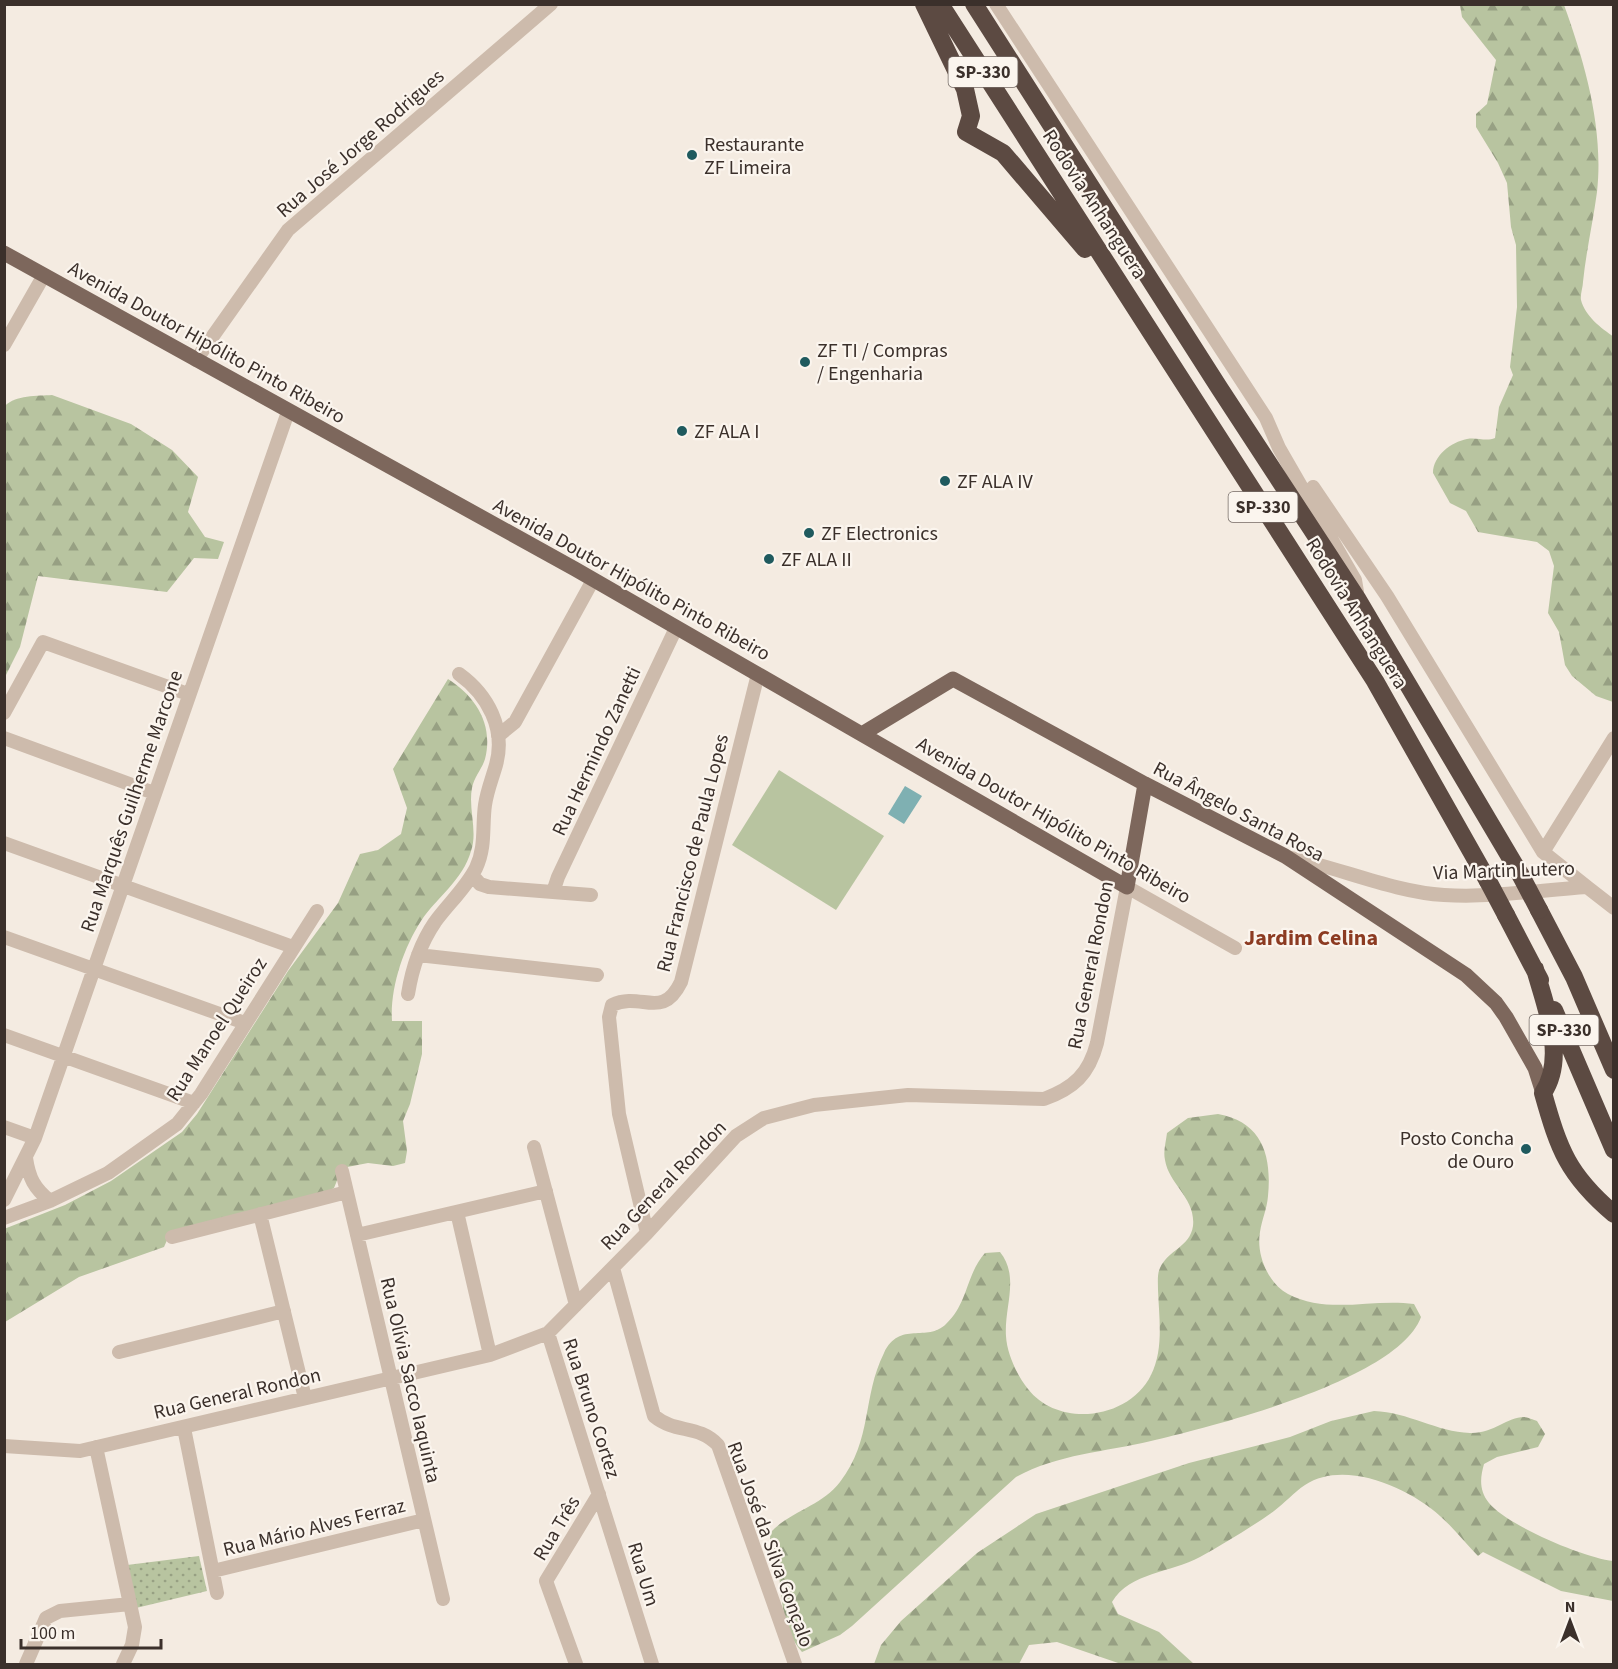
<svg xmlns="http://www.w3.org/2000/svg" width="1618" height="1669" font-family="'Source Sans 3',sans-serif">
<defs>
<pattern id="forest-firs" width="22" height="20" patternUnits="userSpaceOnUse" patternTransform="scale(1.5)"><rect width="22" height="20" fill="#b8c4a0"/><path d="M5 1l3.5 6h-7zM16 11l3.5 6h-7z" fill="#97a083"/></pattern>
<pattern id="park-dots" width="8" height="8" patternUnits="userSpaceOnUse" patternTransform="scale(1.5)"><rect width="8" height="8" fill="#b8c4a0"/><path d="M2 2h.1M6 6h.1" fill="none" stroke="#97a083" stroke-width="1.8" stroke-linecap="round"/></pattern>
</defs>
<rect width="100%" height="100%" fill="#f4ebe1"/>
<path fill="#b8c4a0" d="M779 770 884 836 836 910 732 845Z"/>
<path fill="url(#forest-firs)" d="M1460 5H1564C1585 63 1604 129 1597 192 1593 222 1586 252 1583 282 1583 287 1580 295 1581 300 1585 316 1601 328 1614 337L1613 702 1596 696 1572 676 1565 665 1559 632 1548 613 1554 566 1549 551 1537 542 1478 532 1466 511 1450 503 1433 473C1433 456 1451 442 1467 439 1477 437 1486 442 1495 438L1499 407 1513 375 1510 367 1517 307 1516 245 1511 227 1507 183 1498 163 1476 127V114L1487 104 1496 60 1462 17Z
M52 395 131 424 172 450 198 477 188 512 205 537 224 542 218 559 194 558 167 592 38 576 20 647 5 677V406C15 395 38 396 52 395Z
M448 679C475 696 494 724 485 759 482 769 474 777 472 788 468 809 478 831 471 851 463 880 437 897 421 921 403 949 390 988 392 1021H422V1054L410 1104 403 1121 407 1151 405 1163 393 1166 368 1163 337 1169 338 1178 334 1188 327 1192 171 1231 164 1247 79 1277 5 1322 4 1229 65 1205 111 1181 182 1132 197 1114 288 971 338 903 360 854 378 850 401 834 407 808 393 769Z
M1218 1114C1262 1122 1272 1155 1268 1196 1267 1209 1262 1219 1260 1232 1256 1255 1268 1283 1288 1294 1328 1315 1372 1298 1414 1304L1421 1317C1398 1380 1214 1426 1151 1441 1105 1452 1058 1454 1016 1477L852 1626 840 1635 802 1652C778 1625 784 1592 776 1561 773 1551 770 1544 770 1533 790 1511 822 1506 840 1482 873 1439 862 1397 884 1353 900 1320 927 1343 946 1324 968 1304 966 1274 985 1253L1000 1252C1020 1277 1004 1307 1006 1336 1007 1354 1017 1375 1028 1389 1058 1428 1129 1420 1151 1375 1164 1349 1159 1318 1158 1290 1158 1283 1157 1274 1160 1268 1168 1250 1190 1247 1193 1226 1196 1198 1169 1185 1165 1160 1163 1151 1166 1142 1167 1133L1188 1118Z
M1374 1411C1408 1412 1437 1432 1470 1433 1493 1434 1507 1417 1524 1417 1527 1417 1534 1420 1537 1421L1545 1434 1538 1447 1497 1457 1484 1464C1480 1478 1479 1491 1489 1503 1508 1526 1585 1558 1613 1561V1601L1561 1591 1483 1552 1478 1556C1465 1543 1454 1528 1440 1516 1409 1488 1345 1459 1305 1485 1294 1492 1285 1503 1274 1511 1250 1528 1225 1543 1200 1557 1171 1573 1130 1572 1112 1602L1118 1614 1159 1632 1194 1664H1121L1057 1642 1029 1645 1019 1664H874L881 1645 901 1621 977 1553 1036 1514 1189 1463 1290 1437 1331 1421Z"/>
<path fill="url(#park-dots)" d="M199 1556 207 1591 136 1608 127 1565Z"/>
<path fill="#7fb0b2" d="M905 786 922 796 904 824 888 814Z"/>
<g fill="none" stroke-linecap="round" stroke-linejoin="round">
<path stroke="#cdbbac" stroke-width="14" d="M996 4 1266 418 1279 448 1355 580 1357 592
M4 345 44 275
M196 360 288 230 551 4
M1313 487 1387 596 1543 852 1587 887
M4 713 43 642 188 694
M498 736 515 722 593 580
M4 738 154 793
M4 843 293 947
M1543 852 1614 738
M1287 857C1338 867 1393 892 1444 895 1492 898 1540 890 1587 887L1614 908
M472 875 480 884 489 887 591 895
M553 892 558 877 676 628
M4 937 245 1023
M418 955 597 975
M408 994C412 969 420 944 435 922 448 904 466 888 476 868 486 847 482 826 485 805 487 791 492 779 496 765 506 729 488 695 459 674
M4 1035 194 1103
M4 1127 35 1138
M534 1147 576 1305
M26 1158C29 1178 34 1188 50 1201
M342 1171 443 1599
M4 1200 35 1138 288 412
M457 1212 490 1355
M260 1214 305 1398
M4 1218 50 1201 108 1173 177 1124 201 1094 317 911
M647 1233 619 1114 609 1017 612 1005C642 991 662 1021 681 982L758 674
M357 1235 546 1191
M172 1237 347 1192
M613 1268 654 1416C676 1434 698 1424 718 1445L795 1664
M548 1333 652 1664
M119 1352 284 1311
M184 1428 217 1593
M4 1446 80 1451 490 1355 548 1333 647 1233 736 1136 764 1118 814 1105 908 1095 1044 1099C1074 1088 1089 1074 1097 1043L1127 887 1235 948
M96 1447 135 1627 132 1645 123 1664
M213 1571 424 1520
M26 1664 46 1618 60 1611 130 1604
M576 1664 546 1581 599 1494"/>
<path stroke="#7d675c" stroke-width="15" d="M4 253 575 569 1127 887 1145 784
M862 734 953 679 1145 784 1285 856 1466 975 1496 1003 1506 1017 1535 1068 1543 1093"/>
<path stroke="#5c4a42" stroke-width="18" d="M924 4 965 89 971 116 966 132 1003 153 1085 249
M940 4 1375 681 1488 881
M974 4 1220 389 1358 600 1520 874
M1539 910 1574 977 1614 1070
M1506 915 1540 980
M1535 969C1545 1006 1567 1057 1543 1093 1559 1150 1568 1175 1614 1214
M1554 1010 1614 1150"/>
<path stroke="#5c4a42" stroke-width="18" d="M1520 874 1539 910
M1488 881 1506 915"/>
</g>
<g fill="#1f5a5e" stroke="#fbf5ee" stroke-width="2">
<circle cx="692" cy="155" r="6"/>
<circle cx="805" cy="362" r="6"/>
<circle cx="682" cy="431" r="6"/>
<circle cx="945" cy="481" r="6"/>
<circle cx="809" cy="533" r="6"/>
<circle cx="769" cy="559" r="6"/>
<circle cx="1526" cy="1149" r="6"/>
</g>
<g text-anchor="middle" stroke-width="4.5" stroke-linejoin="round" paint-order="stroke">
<g fill="#fbf5ee" stroke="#756b66" stroke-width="1.5">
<rect x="948.5" y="57" width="69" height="30" rx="4.5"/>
<rect x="1228.5" y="492" width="69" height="30" rx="4.5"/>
<rect x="1529.5" y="1015" width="69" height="30" rx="4.5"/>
</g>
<g font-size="18" font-weight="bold" fill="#3b302b">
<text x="983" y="78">SP-330</text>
<text x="1263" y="513">SP-330</text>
<text x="1564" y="1036">SP-330</text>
</g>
<g font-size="20" fill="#3b302b" stroke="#fbf5ee">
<text transform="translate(360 143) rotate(-41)" y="7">Rua José Jorge Rodrigues</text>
<text transform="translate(1095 204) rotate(57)" y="7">Rodovia Anhanguera</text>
<text transform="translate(207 342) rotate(29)" y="7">Avenida Doutor Hipólito Pinto Ribeiro</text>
<text transform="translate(632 579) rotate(29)" y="7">Avenida Doutor Hipólito Pinto Ribeiro</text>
<text transform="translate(1357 613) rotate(58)" y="7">Rodovia Anhanguera</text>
<text transform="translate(596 751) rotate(-65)" y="7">Rua Hermindo Zanetti</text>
<text transform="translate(131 801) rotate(-71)" y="7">Rua Marquês Guilherme Marcone</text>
<text transform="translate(1239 811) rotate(28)" y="7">Rua Ângelo Santa Rosa</text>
<text transform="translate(1054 820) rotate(30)" y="7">Avenida Doutor Hipólito Pinto Ribeiro</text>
<text transform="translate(692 853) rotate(-76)" y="7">Rua Francisco de Paula Lopes</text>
<text transform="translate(1504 870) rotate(-2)" y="7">Via Martin Lutero</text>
<text transform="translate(1090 965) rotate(-79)" y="7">Rua General Rondon</text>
<text transform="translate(216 1029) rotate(-57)" y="7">Rua Manoel Queiroz</text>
<text transform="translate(663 1185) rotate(-46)" y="7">Rua General Rondon</text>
<text transform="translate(411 1380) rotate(77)" y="7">Rua Olívia Sacco Iaquinta</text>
<text transform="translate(237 1393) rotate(-13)" y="7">Rua General Rondon</text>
<text transform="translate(592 1408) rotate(72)" y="7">Rua Bruno Cortez</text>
<text transform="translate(314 1527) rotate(-14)" y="7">Rua Mário Alves Ferraz</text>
<text transform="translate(556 1528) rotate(-59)" y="7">Rua Três</text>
<text transform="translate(771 1544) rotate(70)" y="7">Rua José da Silva Gonçalo</text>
<text transform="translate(644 1574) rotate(73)" y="7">Rua Um</text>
</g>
<g font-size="20" fill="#3b302b" stroke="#fbf5ee" text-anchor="start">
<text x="704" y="151">Restaurante<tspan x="704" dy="23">ZF Limeira</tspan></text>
<text x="817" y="357">ZF TI / Compras<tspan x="817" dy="23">/ Engenharia</tspan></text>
<text x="694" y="438">ZF ALA I</text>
<text x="957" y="488">ZF ALA IV</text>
<text x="821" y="540">ZF Electronics</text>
<text x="781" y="566">ZF ALA II</text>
<text x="1514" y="1145" text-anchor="end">Posto Concha<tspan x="1514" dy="23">de Ouro</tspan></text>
</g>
<g font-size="22" font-weight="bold" fill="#8c3b22" stroke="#fbf5ee">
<text x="1311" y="945">Jardim Celina</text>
</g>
</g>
<rect width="1618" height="1669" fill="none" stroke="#3b302b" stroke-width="12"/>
<g transform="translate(1570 1621)" stroke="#fbf5ee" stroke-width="4.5" paint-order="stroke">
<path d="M0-4.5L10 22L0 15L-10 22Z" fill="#3b302b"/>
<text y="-9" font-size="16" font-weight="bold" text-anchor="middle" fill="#3b302b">N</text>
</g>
<path d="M21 1639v9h140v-9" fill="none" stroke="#3b302b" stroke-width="3"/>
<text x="30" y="1639" font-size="18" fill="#3b302b" stroke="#fbf5ee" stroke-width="4.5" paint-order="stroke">100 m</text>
</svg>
